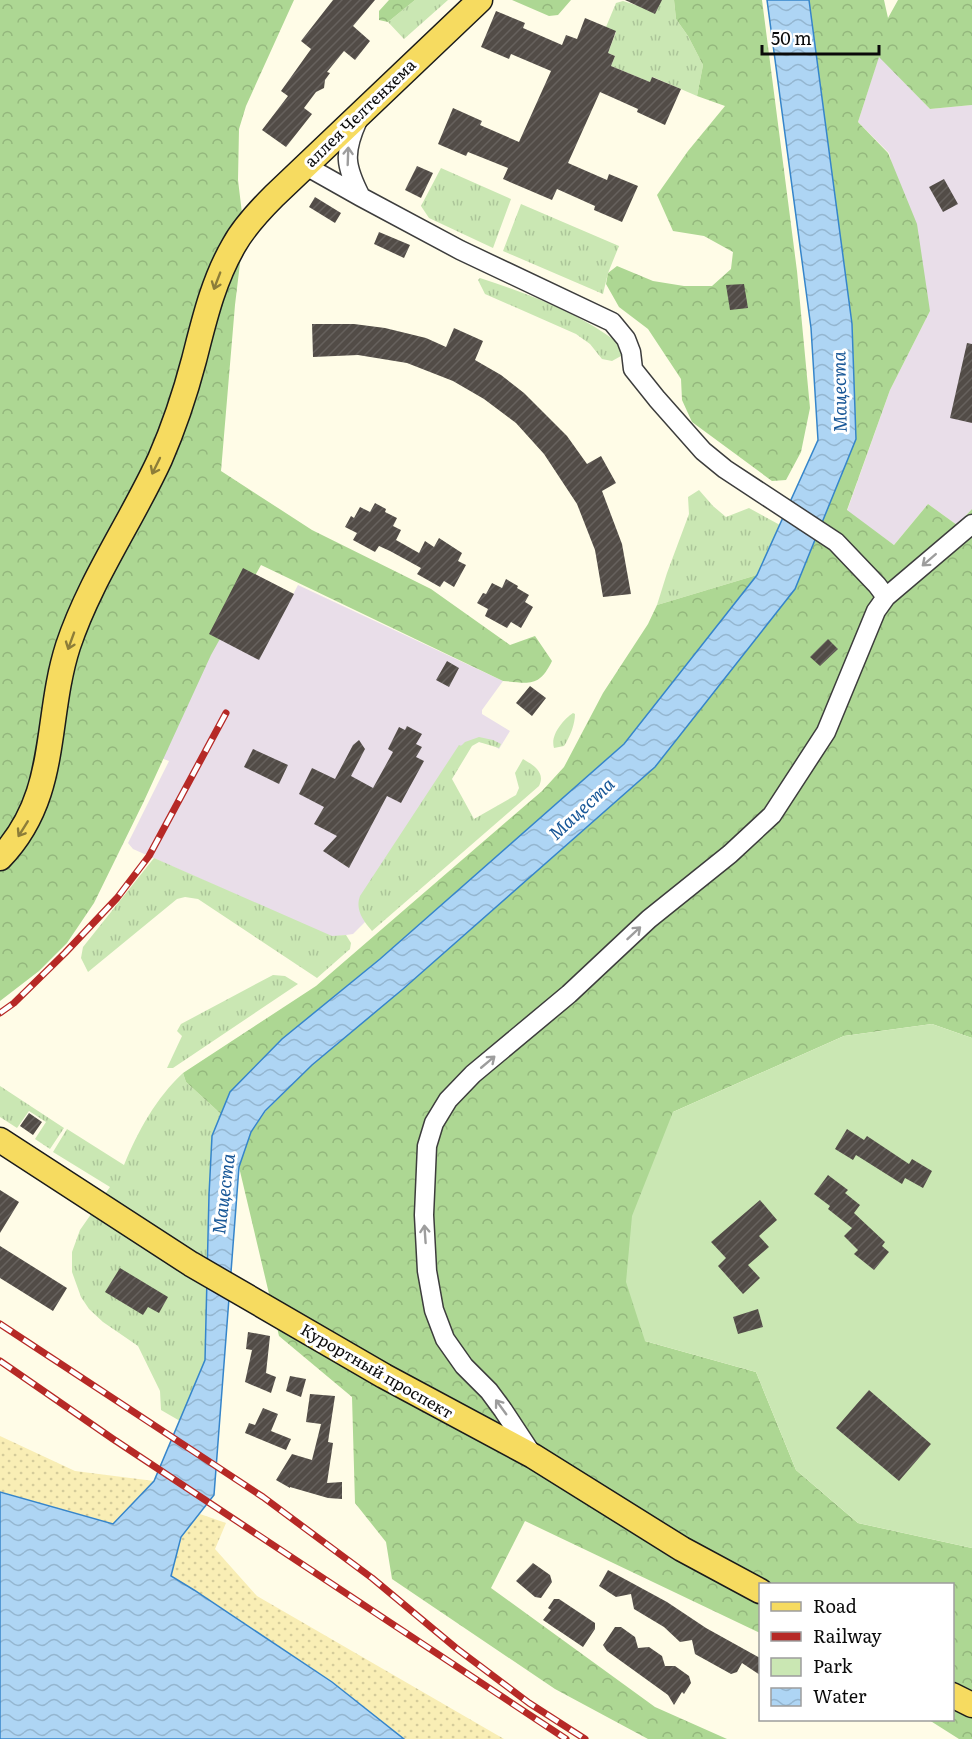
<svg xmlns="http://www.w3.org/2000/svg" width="972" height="1739" font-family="Literata,serif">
<defs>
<pattern id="grass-tufts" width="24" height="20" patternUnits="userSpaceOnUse" patternTransform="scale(1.5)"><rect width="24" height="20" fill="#cae7b3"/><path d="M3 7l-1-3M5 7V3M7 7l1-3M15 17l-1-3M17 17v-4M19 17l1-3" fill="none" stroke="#acc599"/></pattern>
<pattern id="forest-crowns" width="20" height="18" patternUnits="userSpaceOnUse" patternTransform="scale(1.5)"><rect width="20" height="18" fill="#add793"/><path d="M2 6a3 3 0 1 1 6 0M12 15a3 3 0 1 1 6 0" fill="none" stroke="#94b77d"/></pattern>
<pattern id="sand-dots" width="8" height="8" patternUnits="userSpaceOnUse" patternTransform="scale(1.5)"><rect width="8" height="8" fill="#f9eeb5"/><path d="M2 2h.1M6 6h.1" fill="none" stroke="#d4cb9a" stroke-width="1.8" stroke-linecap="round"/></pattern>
<pattern id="water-waves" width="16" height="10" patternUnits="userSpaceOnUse" patternTransform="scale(1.5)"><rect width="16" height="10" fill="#aed5f4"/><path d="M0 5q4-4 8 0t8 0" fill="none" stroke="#94b6d0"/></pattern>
<pattern id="building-hatch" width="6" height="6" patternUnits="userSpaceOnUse" patternTransform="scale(1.5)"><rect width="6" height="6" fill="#524c47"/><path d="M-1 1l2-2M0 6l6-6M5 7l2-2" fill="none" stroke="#66615d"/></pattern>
</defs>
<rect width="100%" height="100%" fill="#fffce7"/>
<path fill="#e9dee9" d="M879 56 930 109 972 105V509L957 525 928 504 894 545 847 511 890 390 930 311 889 153 858 122Z
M298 585 503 681 482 710V714L510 731 499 749 491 744 479 742 471 744 371 916 353 934 332 937 133 849 128 843 169 761 161 758 201 630 259 659Z"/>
<path fill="url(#grass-tufts)" d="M415 0H448L404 39 388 22Z
M662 0H674L676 19 688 36 703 65 697 96 653 77 650 82 611 66 615 56 608 53 616 32 606 27 616 3 623 1 636 5Z
M441 168 511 199 493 248 429 218 421 206Z
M521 204 619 246 608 273 603 294 503 251Z
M480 278C529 294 580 313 621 345V356L612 361 602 359 590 344 576 334 485 294 478 280Z
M699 490 713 506 726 517 749 508 780 525 757 575 657 605 667 573 689 514 688 497Z
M573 713 575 714C575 724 570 737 564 746L554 748C550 735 563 720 573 713Z
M479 737 493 740 501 744 499 748 479 742 472 746 452 779 474 819 516 795 519 788 515 773 523 759C533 765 546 772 539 786L372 931C363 920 355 910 360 896L459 745 461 746 465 742Z
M154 858 332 936 346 935 351 943 350 949 317 978 198 899 185 897 177 899 88 972 81 958 83 947Z
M273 975 285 976 298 984 173 1068H167L182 1036 177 1031 181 1024Z
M183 1073 186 1082 221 1114 212 1136 209 1195 205 1360 180 1421 161 1410 160 1391 138 1346 103 1322 89 1309 81 1297 72 1272V1252L80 1230 110 1187 53 1152 67 1129 124 1165C138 1131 156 1098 183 1073Z
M0 1086 64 1128 50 1149 35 1139 46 1122 29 1111 17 1128 0 1117Z"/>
<path fill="url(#forest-crowns)" d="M0 0H294L246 106 239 129 238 180 244 230 235 305 221 471 312 530 431 589 510 645 535 636 552 661C539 688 529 683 503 681L261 565 211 655 144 801 94 903 67 943 39 971 0 1001Z
M389 0H415L388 22 379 20V11Z
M512 0H571L558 15 549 16Z
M674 0H762L797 271 810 408 801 452 786 480 772 481 692 422 682 400 681 379 648 329 619 307 606 284 608 273 617 266 653 281 684 286H712L731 269 733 252 704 236 673 231 657 195 688 151 725 106 697 96 703 65 688 36 676 19Z
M809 0H884L888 18 898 0H972V105L930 109 879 57 858 122 888 153 917 224 930 311 890 390 847 510 894 545 928 504 957 525 972 509V1038L932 1024 844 1036 673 1112 645 1341 756 1372 796 1470 858 1523 972 1548V1739H959L929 1720H952V1584H760V1633L525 1521 491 1588 655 1707 727 1739H648L555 1689 392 1579 386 1542 355 1503 352 1397 279 1336 239 1167 251 1132 266 1111 312 1065 403 989 655 767 856 439 852 324Z
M757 575 624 744 380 959 282 1039 230 1092 221 1114 186 1082 183 1073 316 986 542 791 564 767 603 693 648 624 657 605Z"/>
<path fill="url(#sand-dots)" d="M0 1436 75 1471 154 1481 113 1524 0 1492Z
M200 1514 226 1523 215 1549 257 1596 504 1739H404L332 1682 194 1590 171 1577 181 1537Z"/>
<path fill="#cae7b3" d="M932 1024 972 1038V1548L858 1523 796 1470 756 1372 645 1341 626 1282 632 1216 673 1112 844 1036Z"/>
<path fill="url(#water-waves)" stroke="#3685ca" stroke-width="1.5" d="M767 0H809L852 324 856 439 795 589 655 767 403 989 312 1065 265 1111 251 1132 239 1167 214 1495 181 1537 171 1576 194 1590 332 1682 404 1739H0V1492L113 1524 154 1481 205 1360 209 1195 212 1136 230 1092 282 1039 380 959 624 744 757 575 818 440 811 328Z"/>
<path fill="url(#building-hatch)" d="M333 0H375L353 26 370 41 355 60 344 51 327 72 330 73 325 80 324 88 316 92 304 108 312 114 286 147 262 130 288 96 281 91 311 49 301 41Z
M625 0H662L655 14Z
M496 11 525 23 523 28 562 45 566 35 577 39 585 18 616 31 608 53 615 56 611 66 650 82 652 77 681 89 665 125 637 112 638 109 600 92 568 163 607 180 609 174 638 186 622 222 594 210 595 206 557 189 552 200 503 179 508 168 468 152 466 156 438 144 453 108 482 121 480 125 519 142 542 91 551 71 511 54 509 59 481 47Z
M417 166 433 173 421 198 405 190Z
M944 179 958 204 943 212 929 187Z
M315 197 341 213 335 223 309 207Z
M379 232 410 245 404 258 374 244Z
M744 284 748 308 730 310 726 285Z
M312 324H354L385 328 426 338 446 347 454 328 483 341 475 360 501 375 524 393 567 436 587 464 601 456 616 483 602 491 622 544 631 594 603 597 595 550 577 504 544 454 516 423 484 399 453 381 407 363 358 355 313 357Z
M967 343 972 344V423L950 418Z
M375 503 386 509 385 512 397 518 393 526 401 530 396 540 419 553 425 541 434 547 439 538 462 553 458 561 466 565 454 587 444 581 440 587 417 574 421 568 390 551 379 546 375 552 353 540 357 533 345 527 351 516 354 518 360 507 370 512Z
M243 568 294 594 259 660 209 634Z
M506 579 518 586 517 588 529 595 525 602 533 607 521 628 511 622 507 628 485 616 488 609 477 603 483 593 486 594 492 583 502 588Z
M828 639 838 649 820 666 810 657Z
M447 661 459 668 449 687 436 680Z
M530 686 546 698 532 716 516 703Z
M407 726 422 734 416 744 422 747 416 757 424 761 401 803 387 796 349 868 323 851 337 836 314 824 324 807 299 794 312 768 335 779 353 745 359 740 365 749 351 776 373 788 393 752 388 749 399 727 405 730Z
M253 749 288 765 279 784 244 767Z
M29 1113 42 1122 33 1135 20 1126Z
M847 1129 864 1140 867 1136 909 1164 912 1159 932 1171 923 1188 905 1178 902 1184 856 1155 853 1160 835 1149Z
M828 1175 848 1190 845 1193 860 1205 854 1213 885 1242 882 1246 889 1252 874 1270 854 1254 858 1250 844 1236 852 1228 828 1209 830 1206 814 1194Z
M0 1190 19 1202 0 1233Z
M760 1200 777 1220 759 1236 769 1247 748 1265 760 1278 743 1294 718 1266 726 1258 711 1242Z
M0 1246 67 1288 53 1311 0 1278Z
M120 1268 168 1297 159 1313 148 1307 143 1315 105 1292Z
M758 1309 763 1327 738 1334 733 1317Z
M248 1332 270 1336 266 1373 276 1377 271 1393 245 1382 252 1350 246 1349Z
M290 1376 306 1379 301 1397 286 1391Z
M869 1390 931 1444 899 1481 836 1428Z
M310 1394 335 1396 328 1442 333 1443 327 1483 342 1482V1499L328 1498 290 1487V1488L276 1480 292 1454 312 1460 321 1424 306 1422Z
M263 1408 278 1414 271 1431 291 1439 286 1450 245 1433 249 1423 255 1425Z
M533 1563 550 1575 552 1582 541 1598 535 1597 516 1581Z
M608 1570 667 1602 706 1628 760 1658V1675L742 1663 737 1672 731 1674 695 1654 692 1640 680 1642 664 1627 634 1609 631 1594 616 1597 599 1586Z
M554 1599H559L595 1623V1629L583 1647 543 1620 551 1610 548 1608Z
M615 1627H621L635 1637 638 1648 649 1647 662 1656 665 1666H675L689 1676 691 1683 684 1694 682 1692 674 1705 668 1695 607 1651 603 1645Z"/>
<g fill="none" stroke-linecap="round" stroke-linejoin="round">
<defs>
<path id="minor" d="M358 120C343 153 345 166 361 197
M306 166 361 197 460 250 612 322 626 339 631 352 633 369 657 399 703 451 725 469 836 542 877 585 886 597
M532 1454 503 1410 489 1391 464 1366 445 1339 434 1310 427 1271 424 1215 427 1146 434 1123 448 1100 473 1074 569 994 649 919 730 854 772 815 826 732 876 611 886 597 972 524"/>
<path id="major" d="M0 858C60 796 44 721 68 646 90 580 131 522 160 459 174 427 185 394 194 360 204 321 213 281 234 245 244 227 259 211 274 196L480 0
M0 1140 191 1264 384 1376 533 1456 682 1549 760 1591
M952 1695 972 1705"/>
</defs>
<use href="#minor" stroke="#3d3d3d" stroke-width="21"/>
<use href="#major" stroke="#1b1b1b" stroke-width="27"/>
<use href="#minor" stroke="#fff" stroke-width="18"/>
<use href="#major" stroke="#f6db60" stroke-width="24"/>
<defs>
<path id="rail" d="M0 1013 14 1003 65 953 117 898 149 856 226 713
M0 1324 263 1497 372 1578 456 1648 529 1703 585 1739
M0 1361 113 1439 566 1739"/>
</defs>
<use href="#rail" stroke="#b62926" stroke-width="7"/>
<use href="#rail" stroke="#fff" stroke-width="4.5" stroke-dasharray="14" stroke-linecap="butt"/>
</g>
<defs><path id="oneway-shaft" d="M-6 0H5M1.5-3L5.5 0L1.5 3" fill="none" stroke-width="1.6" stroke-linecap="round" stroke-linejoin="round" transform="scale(1.5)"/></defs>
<g stroke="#9d9d9d">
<use href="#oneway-shaft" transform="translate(348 156) rotate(-88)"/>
<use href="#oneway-shaft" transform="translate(929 560) rotate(139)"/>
<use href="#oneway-shaft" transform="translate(634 933) rotate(-43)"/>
<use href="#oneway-shaft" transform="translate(488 1062) rotate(-40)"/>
<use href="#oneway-shaft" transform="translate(425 1234) rotate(-94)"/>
<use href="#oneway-shaft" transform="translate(501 1407) rotate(-126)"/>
</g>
<g stroke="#8c7d39">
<use href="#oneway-shaft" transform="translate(217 281) rotate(111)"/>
<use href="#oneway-shaft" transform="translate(156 466) rotate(116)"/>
<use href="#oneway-shaft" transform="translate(71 641) rotate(110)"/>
<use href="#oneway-shaft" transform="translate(23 829) rotate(122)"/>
</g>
<g text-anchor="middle" stroke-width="6" stroke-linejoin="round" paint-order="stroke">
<g font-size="16" fill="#0a0a0a" stroke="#fff">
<text transform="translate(360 113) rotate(-44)" y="6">аллея Челтенхема</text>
<text transform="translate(377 1371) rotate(30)" y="6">Курортный проспект</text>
</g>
<g font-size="18" font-style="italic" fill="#185797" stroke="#fff">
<text transform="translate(840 392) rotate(-91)" y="6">Мацеста</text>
<text transform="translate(582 809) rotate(-43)" y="6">Мацеста</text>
<text transform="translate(224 1194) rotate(-83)" y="6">Мацеста</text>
</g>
</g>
<rect x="759" y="1583" width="195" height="138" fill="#ffffff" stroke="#9d9d9d" stroke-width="1.5"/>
<rect x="771" y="1602" width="30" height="9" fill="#f6db60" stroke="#9d9d9d" stroke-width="1.5"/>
<text x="813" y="1613" font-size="18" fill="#0a0a0a">Road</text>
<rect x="771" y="1632" width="30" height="9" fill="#b62926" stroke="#9d9d9d" stroke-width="1.5"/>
<text x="813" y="1643" font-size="18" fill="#0a0a0a">Railway</text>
<rect x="771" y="1658" width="30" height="18" fill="#cae7b3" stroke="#9d9d9d" stroke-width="1.5"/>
<text x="813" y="1673" font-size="18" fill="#0a0a0a">Park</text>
<rect x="771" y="1688" width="30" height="18" fill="url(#water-waves)" stroke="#9d9d9d" stroke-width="1.5"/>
<text x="813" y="1703" font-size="18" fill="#0a0a0a">Water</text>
<path d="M762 45v9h117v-9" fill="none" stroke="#0a0a0a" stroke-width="3"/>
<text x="771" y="45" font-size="18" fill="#0a0a0a" stroke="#ffffff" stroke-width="4.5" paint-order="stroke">50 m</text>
</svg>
